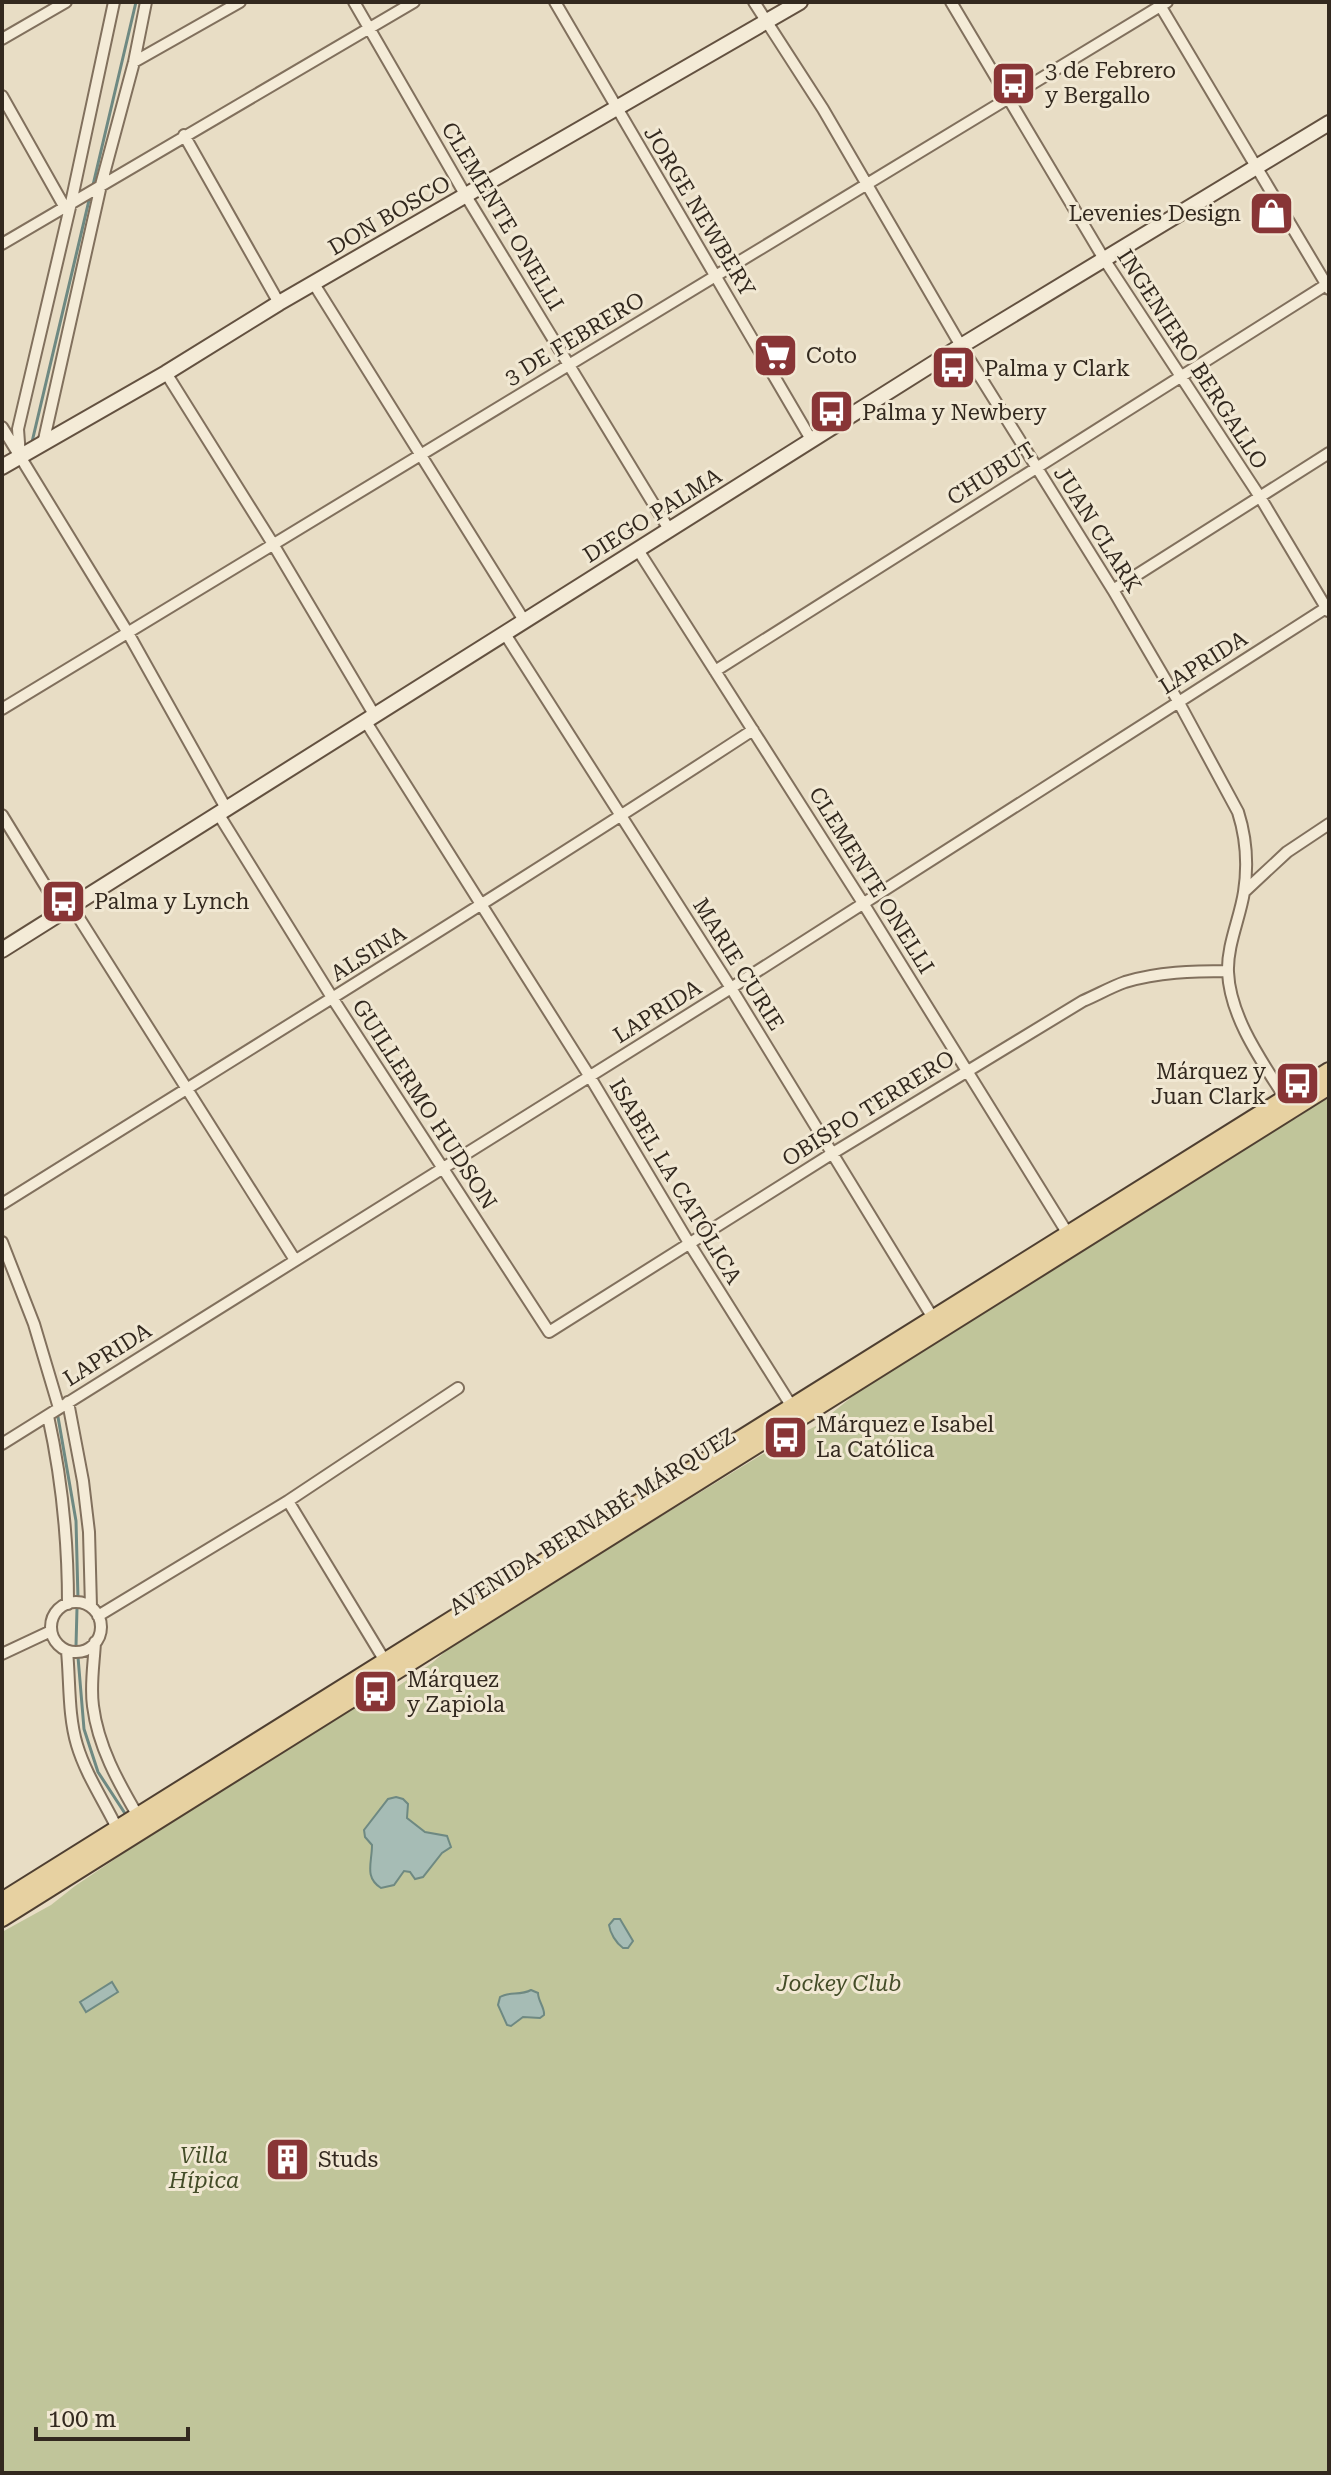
<svg xmlns="http://www.w3.org/2000/svg" width="1331" height="2475" font-family="'Roboto Serif',serif">
<rect width="100%" height="100%" fill="#e8ddc5"/>
<path fill="#c0c59a" d="M1329 1081V2473H2V1932L51 1905 75 1886 210 1795 352 1706 391 1691 432 1663 455 1643 761 1455 816 1426 869 1383 1262 1134 1297 1118 1320 1102 1317 1099Z"/>
<path fill="#a6bcb5" stroke="#6e8982" stroke-width="2" d="M396 1797 403 1799 408 1804 407 1818 425 1832 447 1836 451 1847 442 1853 423 1877 415 1879 410 1872 404 1871 394 1885 381 1888C364 1877 372 1863 372 1845L365 1837 364 1830 388 1799Z
M614 1919H620L633 1941 628 1948H623C616 1943 610 1933 609 1925Z
M112 1982 118 1992 86 2012 80 2002Z
M531 1990 538 1993C538 2001 545 2008 544 2015L540 2018 523 2017 511 2026 507 2025 498 2005 500 1997C509 1991 520 1996 531 1990Z"/>
<g fill="none" stroke-linecap="round" stroke-linejoin="round">
<path stroke="#6e8982" stroke-width="3" d="M93 185 136 2
M32 442 90 196
M58 1417 76 1521 78 1599
M76 1646 77 1608
M78 1657 84 1729 98 1772 126 1815"/>
<defs>
<path id="street" d="M354 2 466 196 670 531
M555 2 812 441
M754 2 823 109 961 346 1113 590 1178 701 1238 812C1246 837 1248 866 1244 892 1240 918 1227 945 1228 972 1230 1018 1263 1063 1287 1101
M951 2 1104 259 1260 497 1328 611
M1158 2 1329 289
M2 39 66 2
M134 62 240 2
M2 96 64 206
M184 135 279 303
M2 244 414 2
M314 284 525 622
M166 373 273 544 375 716
M2 427 128 633 227 810
M43 444 101 185 134 62 146 2
M20 456 18 429 71 203 114 2
M638 550 863 903 1068 1234
M1113 590 1329 453
M505 634 731 988 933 1318
M715 671 1329 283
M2 709 1167 2
M366 722 590 1077 689 1243 794 1410
M2 815 62 913
M219 815 333 999 549 1332 833 1153 1083 1001C1097 995 1111 987 1125 982 1158 972 1193 971 1228 971
M1244 892 1287 852 1329 824
M72 907 295 1260
M2 1204C253 1047 505 892 753 730
M2 1242 34 1324 59 1408
M68 1402 83 1481 89 1532 91 1607
M48 1416C62 1479 68 1539 68 1604
M2 1444 731 988 1329 606
M288 1501 388 1666
M51 1627a25 25 0 1 1 50 0a25 25 0 1 1-50 0Z
M98 1616 288 1501 458 1388
M95 1642C94 1663 90 1685 93 1706 98 1746 118 1782 138 1816
M67 1651C70 1681 68 1715 77 1745 86 1775 104 1801 118 1830
M2 1654 51 1631"/>
<path id="secondary" d="M2 467 166 373 279 303 800 2
M2 950 961 346 1329 123"/>
<path id="primary" d="M2 1901 1329 1071
M2 1918 1329 1086"/>
</defs>
<use href="#street" stroke="#81705d" stroke-width="14"/>
<use href="#secondary" stroke="#635140" stroke-width="18"/>
<use href="#primary" stroke="#4f3f31" stroke-width="20"/>
<use href="#street" stroke="#f4ebd7" stroke-width="10"/>
<use href="#secondary" stroke="#f4ebd7" stroke-width="14"/>
<use href="#primary" stroke="#e7d1a1" stroke-width="16"/>
</g>
<defs>
<symbol id="bus-square" viewBox="-11 -11 22 22"><rect x="-9" y="-9" width="18" height="18" rx="4" fill="#883536" stroke="#f1e8d3"/><path d="M-5-6H5V4H4V6H2V4H-2V6H-4V4H-5ZM-3.5-4V0h7V-4ZM-3.5 1.2v1.5H-2V1.2ZM2 1.2v1.5H3.5V1.2Z" fill="#fff"/></symbol>
<symbol id="shop-square" viewBox="-11 -11 22 22"><rect x="-9" y="-9" width="18" height="18" rx="4" fill="#883536" stroke="#f1e8d3"/><path d="M-5-2.5h2.3a2.7 3.5 0 0 1 5.4 0H5L5.5 6h-11ZM-1.5-2.5h3a1.5 2.3 0 0 0-3 0Z" fill="#fff"/></symbol>
<symbol id="supermarket-square" viewBox="-11 -11 22 22"><rect x="-9" y="-9" width="18" height="18" rx="4" fill="#883536" stroke="#f1e8d3"/><path d="M-6-5.5h2.5l.6 2H6L4.5 2H-2.5L-4.4-4H-6ZM-1.5 3.2a1.3 1.3 0 1 0 .1 0ZM3 3.2a1.3 1.3 0 1 0 .1 0Z" fill="#fff"/></symbol>
<symbol id="building-square" viewBox="-11 -11 22 22"><rect x="-9" y="-9" width="18" height="18" rx="4" fill="#883536" stroke="#f1e8d3"/><path d="M-4-6H4V6H1V3H-1V6H-4ZM-2.5-4.3h1.7v1.8h-1.7ZM.8-4.3h1.7v1.8H.8ZM-2.5-1h1.7V.8h-1.7ZM.8-1h1.7V.8H.8Z" fill="#fff"/></symbol>
</defs>
<g fill-rule="evenodd">
<use href="#bus-square" x="988" y="58" width="51" height="51"/>
<use href="#shop-square" x="1246" y="188" width="51" height="51"/>
<use href="#supermarket-square" x="750" y="330" width="51" height="51"/>
<use href="#bus-square" x="928" y="342" width="51" height="51"/>
<use href="#bus-square" x="806" y="386" width="51" height="51"/>
<use href="#bus-square" x="38" y="876" width="51" height="51"/>
<use href="#bus-square" x="1272" y="1058" width="51" height="51"/>
<use href="#bus-square" x="760" y="1412" width="51" height="51"/>
<use href="#bus-square" x="350" y="1666" width="51" height="51"/>
<use href="#building-square" x="262" y="2134" width="51" height="51"/>
</g>
<g text-anchor="middle" stroke-width="6" stroke-linejoin="round" paint-order="stroke">
<g font-size="22" fill="#33291f" stroke="#f1e8d3" text-anchor="start">
<text x="1045" y="78">3 de Febrero<tspan x="1045" dy="25">y Bergallo</tspan></text>
<text x="1241" y="221" text-anchor="end">Levenies Design</text>
<text x="806" y="363">Coto</text>
<text x="984" y="376">Palma y Clark</text>
<text x="862" y="420">Palma y Newbery</text>
<text x="94" y="909">Palma y Lynch</text>
<text x="1266" y="1079" text-anchor="end">Márquez y<tspan x="1266" dy="25">Juan Clark</tspan></text>
<text x="816" y="1432">Márquez e Isabel<tspan x="816" dy="25">La Católica</tspan></text>
<text x="407" y="1687">Márquez<tspan x="407" dy="25">y Zapiola</tspan></text>
<text x="318" y="2167">Studs</text>
</g>
<g font-size="22" fill="#33291f" stroke="#f1e8d3">
<text transform="translate(700 211) rotate(59)" y="8">JORGE NEWBERY</text>
<text transform="translate(389 215) rotate(-30)" y="8">DON BOSCO</text>
<text transform="translate(503 216) rotate(59)" y="8">CLEMENTE ONELLI</text>
<text transform="translate(574 338) rotate(-31)" y="8">3 DE FEBRERO</text>
<text transform="translate(1193 359) rotate(57)" y="8">INGENIERO BERGALLO</text>
<text transform="translate(991 473) rotate(-32)" y="8">CHUBUT</text>
<text transform="translate(652 515) rotate(-32)" y="8">DIEGO PALMA</text>
<text transform="translate(1098 529) rotate(58)" y="8">JUAN CLARK</text>
<text transform="translate(1203 662) rotate(-32)" y="8">LAPRIDA</text>
<text transform="translate(872 880) rotate(58)" y="8">CLEMENTE ONELLI</text>
<text transform="translate(368 953) rotate(-32)" y="8">ALSINA</text>
<text transform="translate(739 964) rotate(58)" y="8">MARIE CURIE</text>
<text transform="translate(657 1011) rotate(-32)" y="8">LAPRIDA</text>
<text transform="translate(425 1104) rotate(57)" y="8">GUILLERMO HUDSON</text>
<text transform="translate(868 1108) rotate(-32)" y="8">OBISPO TERRERO</text>
<text transform="translate(676 1181) rotate(59)" y="8">ISABEL LA CATÓLICA</text>
<text transform="translate(107 1354) rotate(-32)" y="8">LAPRIDA</text>
<text transform="translate(592 1521) rotate(-32)" y="8">AVENIDA BERNABÉ MÁRQUEZ</text>
</g>
<g font-size="22" font-style="italic" fill="#444d28" stroke="#f1e8d3">
<text x="839" y="1991">Jockey Club</text>
<text x="204" y="2163">Villa<tspan x="204" dy="25">Hípica</tspan></text>
</g>
</g>
<rect width="1331" height="2475" fill="none" stroke="#33291f" stroke-width="8"/>
<path d="M36 2427v12h152v-12" fill="none" stroke="#33291f" stroke-width="4"/>
<text x="48" y="2427" font-size="24" fill="#33291f" stroke="#f1e8d3" stroke-width="6" paint-order="stroke">100 m</text>
</svg>
